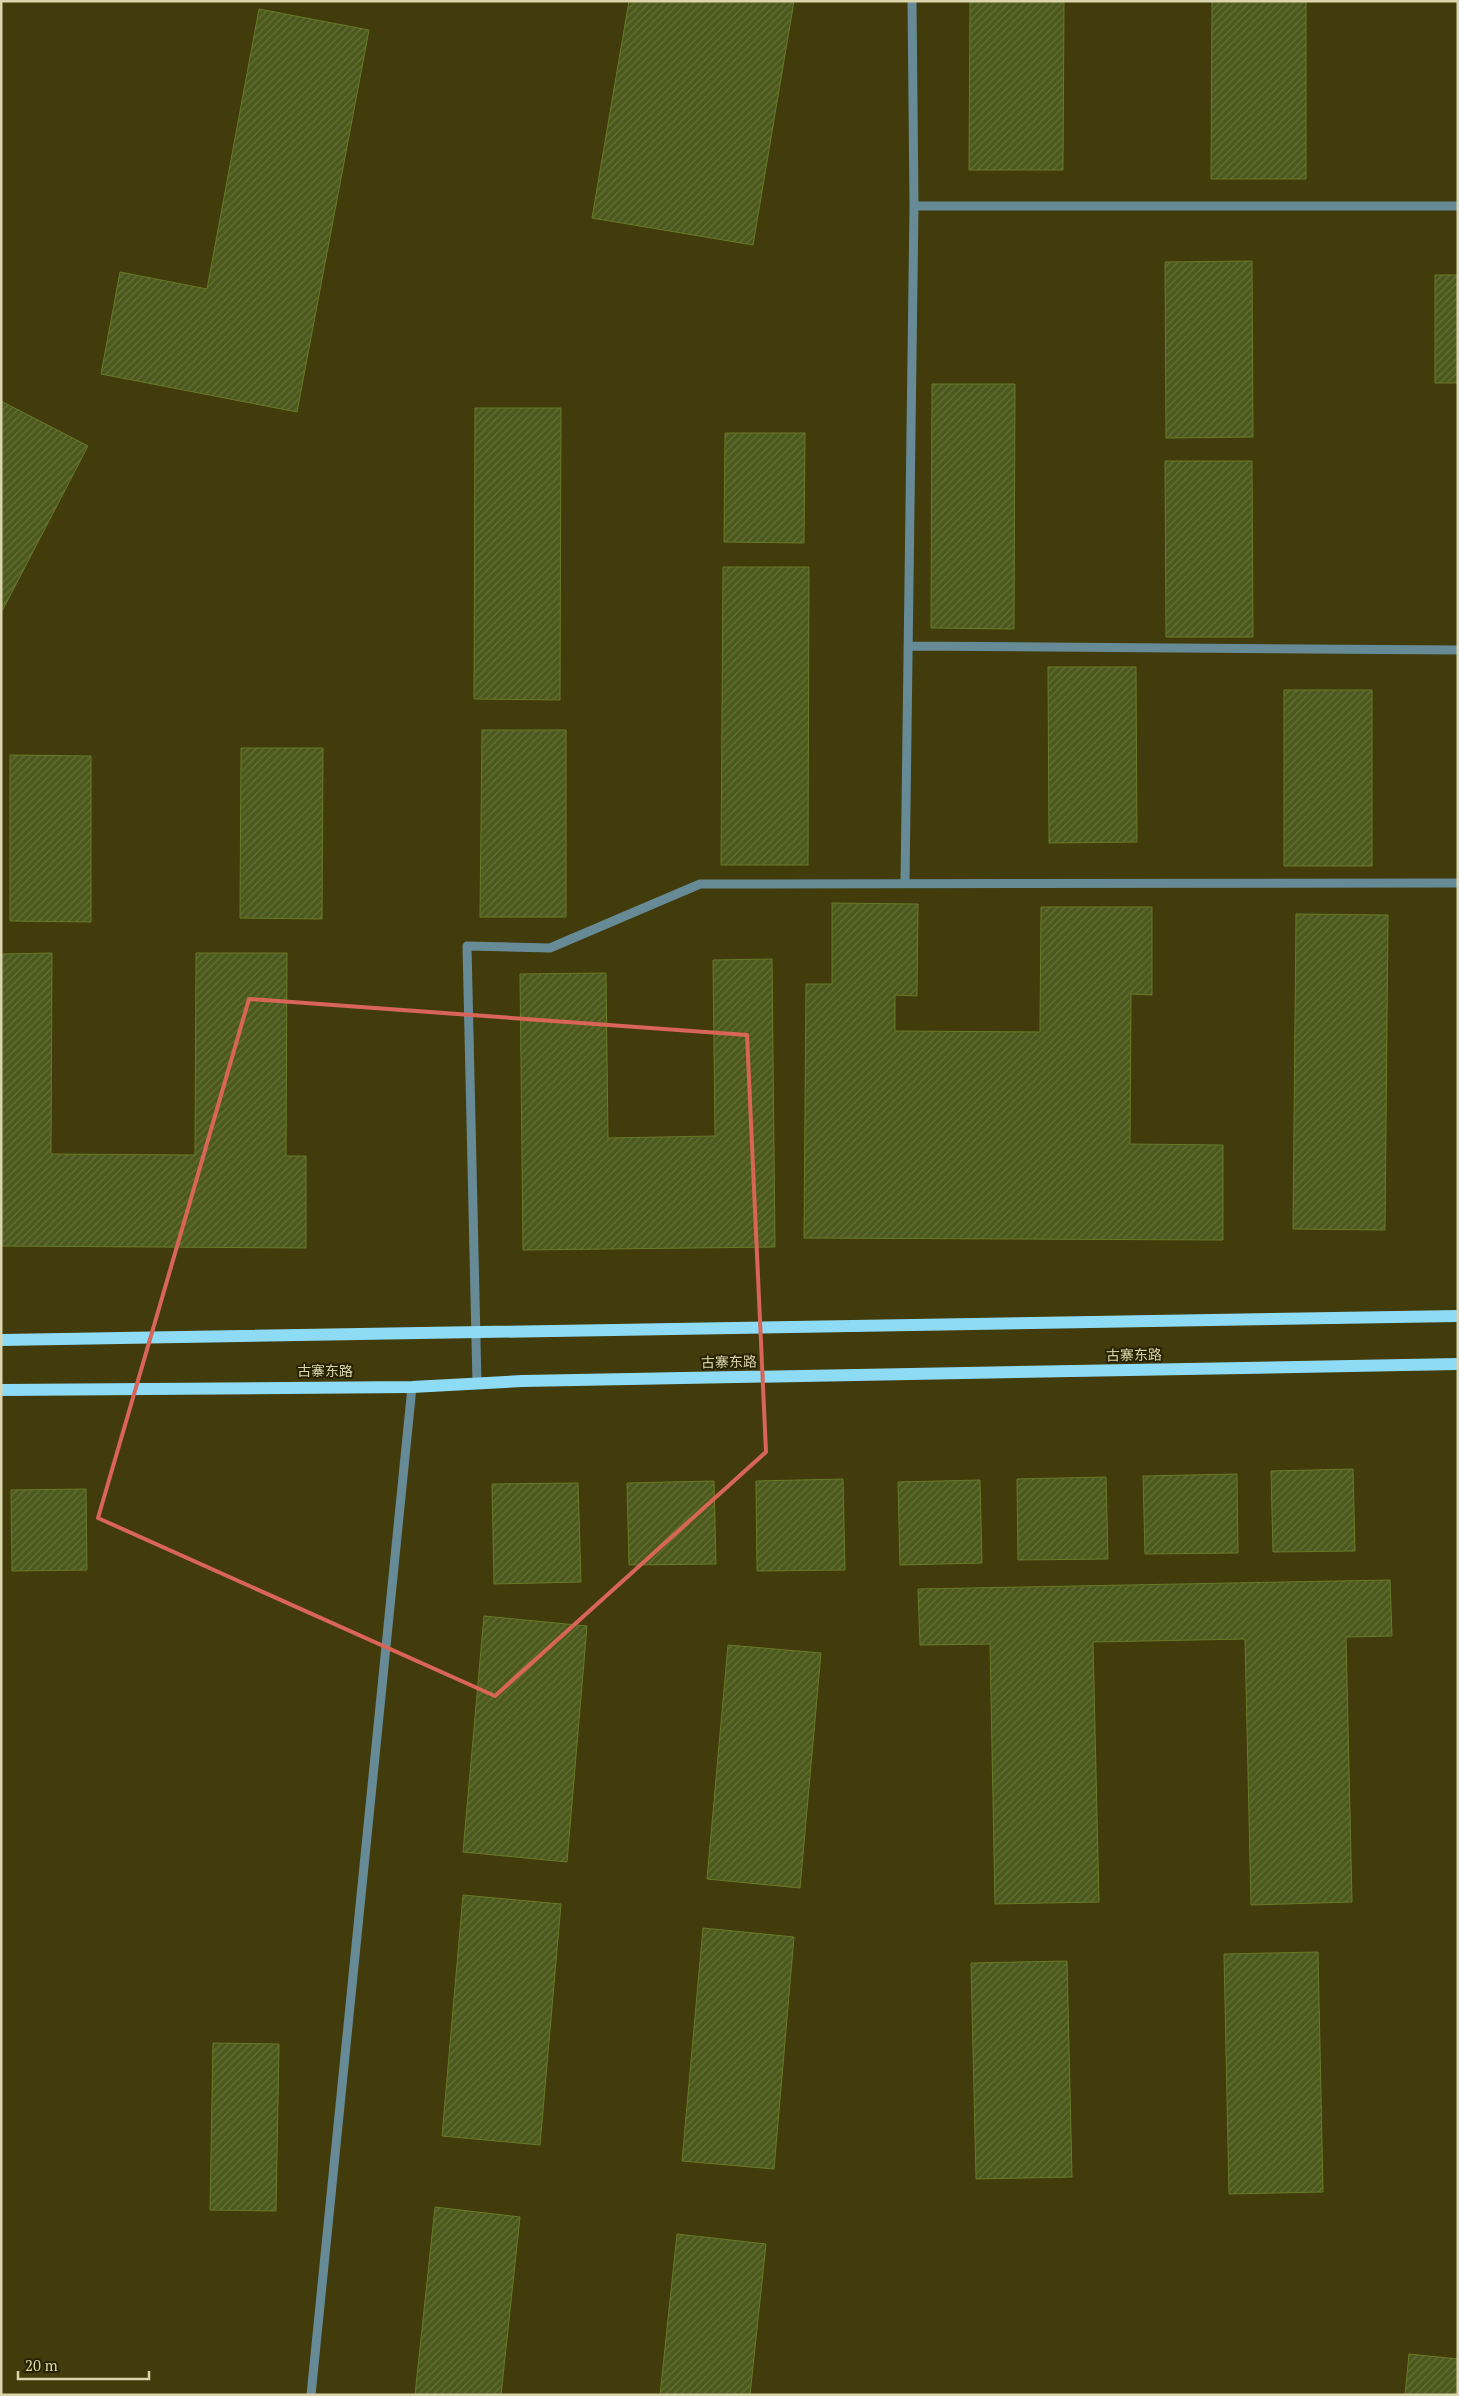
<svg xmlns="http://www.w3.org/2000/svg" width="1459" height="2396" font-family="'PT Serif','Noto Sans SC',serif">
<defs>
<pattern id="building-hatch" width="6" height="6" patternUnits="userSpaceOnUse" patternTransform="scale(1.25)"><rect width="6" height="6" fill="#4c591c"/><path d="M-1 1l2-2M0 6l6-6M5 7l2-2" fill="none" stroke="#65703a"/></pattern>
</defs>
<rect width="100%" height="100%" fill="#423b0b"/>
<path fill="url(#building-hatch)" stroke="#687a28" d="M629 1H794L753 245 592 218Z
M970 1H1064L1063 170H969Z
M1212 1H1306V179H1211Z
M259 9 369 30 297 412 101 374 120 272 207 289Z
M1252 261 1253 437 1166 438 1165 262Z
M1435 275H1458V383H1435Z
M932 384H1015L1014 629 931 628Z
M1 401 88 446 1 613Z
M475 408H561L560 700 474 699Z
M725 433H805L804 543 724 542Z
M1165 461H1252L1253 637H1166Z
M723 567H809L808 865H721Z
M1048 667H1136L1137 842 1049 843Z
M1284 690H1372V866H1284Z
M482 730H566V917H480Z
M241 748H323L322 919 240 918Z
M10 755 91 756V922L10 921Z
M832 903 918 904 917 996 895 995V1031L1040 1032 1041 907H1152V995L1131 994 1130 1144 1223 1145V1240L804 1238 806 984H832Z
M1296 914 1388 915 1385 1230 1293 1229Z
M52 953 51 1154 195 1155 196 953H287L286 1156H306V1248L1 1246V954Z
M772 959 775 1247 523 1250 520 974 606 973 608 1138 715 1136 713 960Z
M1353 1469 1355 1551 1273 1552 1271 1471Z
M1237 1474 1238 1553 1145 1554 1143 1476Z
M1106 1477 1108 1559 1018 1560 1017 1479Z
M843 1479 845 1570 757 1571 756 1481Z
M980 1480 982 1563 900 1565 898 1482Z
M714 1481 716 1564 629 1565 627 1483Z
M578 1483 581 1582 494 1584 492 1484Z
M86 1489 87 1570 12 1571 11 1490Z
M1390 1580 1392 1636 1346 1637 1352 1902 1251 1905 1245 1639 1093 1642 1099 1902 995 1904 990 1644 920 1645 918 1589Z
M484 1616 587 1626 567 1862 463 1852Z
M728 1645 821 1653 800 1888 707 1879Z
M463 1895 561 1904 540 2145 442 2136Z
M703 1928 794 1937 774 2169 682 2161Z
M1318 1952 1323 2192 1229 2194 1224 1954Z
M1067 1961 1072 2177 976 2179 971 1963Z
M213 2043 279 2044 276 2211 210 2210Z
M435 2207 520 2217 501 2395H415Z
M677 2234 766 2244 750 2395H660Z
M1409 2354 1458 2359V2395H1405Z"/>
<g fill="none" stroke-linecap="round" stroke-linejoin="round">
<path stroke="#668b97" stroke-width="9" d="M914 206H1458
M908 646 1458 650
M905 883 914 206 912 1
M477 1384 467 946 550 948 700 884 1458 883
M311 2395 412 1387"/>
<path stroke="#8ddbf4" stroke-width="12" d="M1 1340 1458 1316
M1 1390 412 1387 522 1381 1458 1364"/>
</g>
<path fill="none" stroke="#d86557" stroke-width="4" stroke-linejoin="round" d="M249 999 747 1035 766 1452 495 1696 98 1518Z"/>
<g text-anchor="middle" stroke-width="4" stroke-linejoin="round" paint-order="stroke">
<g font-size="14" fill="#dbd5ad" stroke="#272200">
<text transform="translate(1134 1355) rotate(-1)" y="5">古寨东路</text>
<text transform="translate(729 1362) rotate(-1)" y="5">古寨东路</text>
<text x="325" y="1376">古寨东路</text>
</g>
</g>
<rect width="1459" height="2396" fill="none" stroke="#dbd5ad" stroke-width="5"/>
<path d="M18 2371v8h131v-8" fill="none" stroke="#dbd5ad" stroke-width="2.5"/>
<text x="25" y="2371" font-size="15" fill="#dbd5ad" stroke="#272200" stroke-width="4" paint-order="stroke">20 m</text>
</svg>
